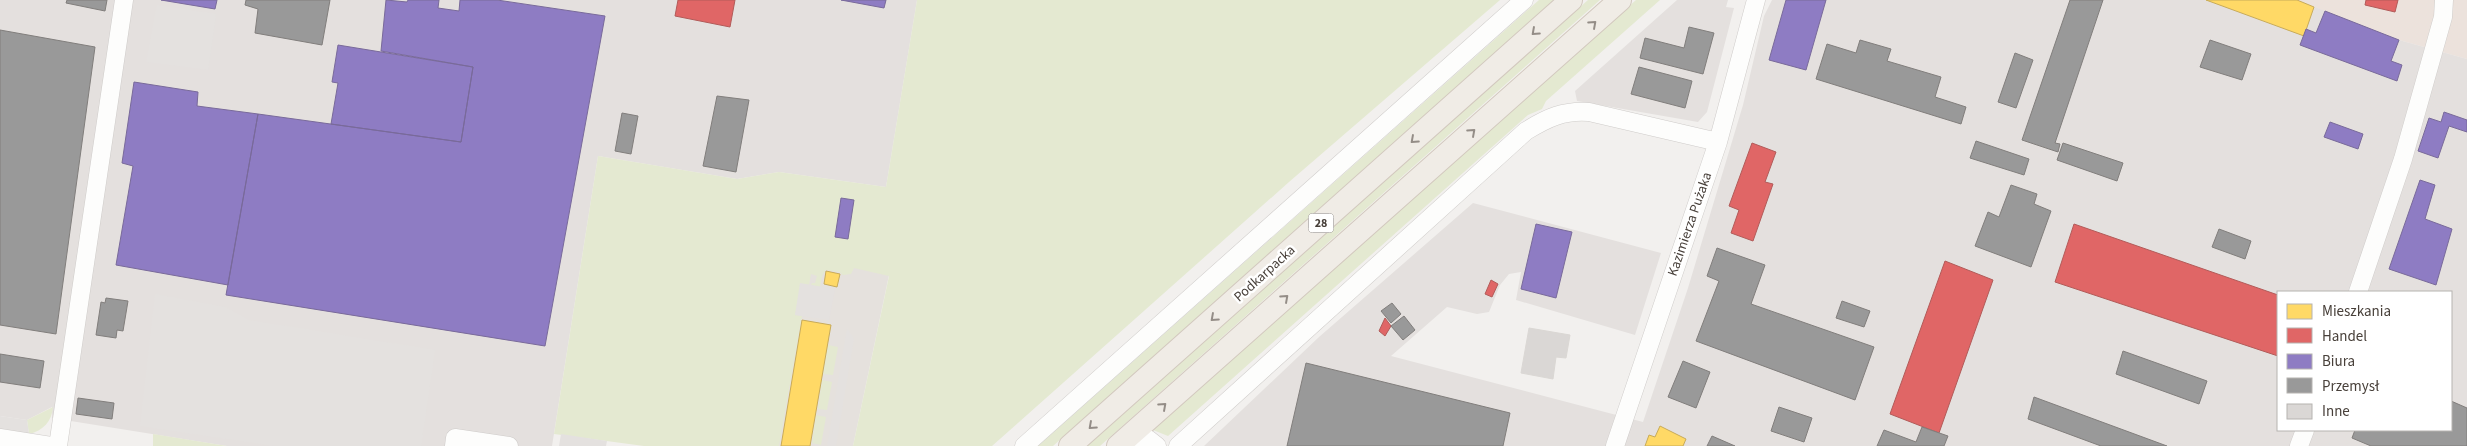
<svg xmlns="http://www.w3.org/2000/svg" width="2467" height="446" font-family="'Source Sans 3',sans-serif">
<rect width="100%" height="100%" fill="#f2f0ee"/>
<path fill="#e5e1dd" d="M794 251 889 275 853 446H761Z"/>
<path fill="#ece2dc" d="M2296 0H2467V59L2399 40Z"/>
<path fill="#e4e0de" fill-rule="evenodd" d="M0 0H917L886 187 779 172 737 179 598 156 552 446H227L52 418V407L27 420 0 416Z
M1677 0H1728L1726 7 1734 8 1707 112 1698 122 1577 101 1575 91Z
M1772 0H2297L2399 40 2467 59V446H1204L1319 337 1473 203 1661 253 1635 335 1516 300 1521 272 1509 274 1500 285 1489 312 1477 314 1447 307 1391 356 1643 422 1688 288 1743 105 1764 16ZM2278 292H2451V430H2278Z"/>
<path fill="#e4e9d1" d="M917 0H1500L1289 182 992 446H853L889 276 854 268 851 274 843 275 839 272 826 270 822 276 820 287 811 285 812 283H815L817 276 811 274 809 285 801 284 795 315 802 316 779 446H644L554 434 598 156 737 179 779 172 886 187Z
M1539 0H1554L1053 446H1038Z
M1588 0H1600L1100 446H1086Z
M1636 0H1660L1546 101 1542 109 1528 115 1168 436 1153 430Z
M828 345 838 347 833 375 823 374Z
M822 380 832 382 827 410 818 409Z
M53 407C52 421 43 431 29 434L27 420Z
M816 415 826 417 821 445 812 443Z
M153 434 227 446H153Z"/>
<path fill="#e4e1df" d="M157 5 216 14 208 70 146 62Z
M800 283 835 289 829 320 795 315Z
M155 294 225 307 249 320 435 350 421 446H274L140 426Z
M847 328 854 339 836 446H827Z
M0 416 27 420 29 434 0 429Z
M561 434 607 441 606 446H559Z"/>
<path fill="#ffd966" stroke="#c8ab59" d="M2206 0H2297L2314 7 2304 36Z
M826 271 840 274 837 287 824 284Z
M802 320 831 325 828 342 810 446H781Z
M1660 426 1686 439 1683 446H1645L1649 435 1655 437Z"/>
<path fill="#e06666" stroke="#b25b59" d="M678 0H735L730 27 675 16Z
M2366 0H2398L2395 12 2365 5Z
M1752 143 1776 152 1765 182 1773 184 1753 241 1731 233 1739 210 1729 206Z
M2074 224 2278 295V356L2055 282Z
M1945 261 1993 280 1939 433 1890 414Z
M1491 280 1498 284 1492 297 1485 294Z
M1385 318 1391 326 1385 336 1379 331Z"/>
<path fill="#8e7cc3" stroke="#796a9a" d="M161 0H217L215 9Z
M386 0 407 2 408 0H439L438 8 459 11 460 0H497L605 16 545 346 226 295 258 114 461 142 473 67 381 51Z
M841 0H886L884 8Z
M1786 0H1826L1806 70 1769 60Z
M2325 11 2399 40 2391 61 2402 65 2397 81 2300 45 2306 29 2316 33Z
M338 45 473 67 461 142 331 124 338 83 332 82Z
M134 82 198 92 197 106 258 114 228 285 116 265 133 166 122 163Z
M2444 112 2467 120V132L2449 126 2438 158 2418 151 2429 118 2441 122Z
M2330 122 2363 134 2358 149 2324 137Z
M2420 180 2435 185 2425 219 2452 229 2436 285 2389 269Z
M841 198 854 200 848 239 835 237Z
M1536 224 1572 232 1556 298 1521 289Z"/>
<path fill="#999" stroke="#817e7c" d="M67 0H107L105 11 66 3Z
M246 0H330L322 45 255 33 258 9 245 5Z
M2070 0H2103L2055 143 2060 144 2058 152 2022 140Z
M1689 27 1714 33 1703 74 1640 58 1645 38 1684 48Z
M0 30 95 47 56 334 0 325Z
M1860 40 1891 49 1887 61 1941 77 1935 97 1966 107 1961 124 1816 79 1827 44 1856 53Z
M2210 40 2251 54 2242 80 2200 67Z
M2015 53 2033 60 2016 108 1998 102Z
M1639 67 1692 81 1685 108 1631 94Z
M717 96 749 100 736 172 703 166Z
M622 113 638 116 631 154 615 151Z
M1976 141 2029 159 2024 175 1970 158Z
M2063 143 2123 163 2117 181 2057 160Z
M2011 185 2037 194 2034 204 2051 211 2031 267 1975 246 1988 212 1999 217Z
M2219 229 2251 241 2245 259 2212 247Z
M1717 248 1765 265 1751 304 1874 347 1855 400 1696 341 1719 281 1707 276Z
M106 298 128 301 123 331 117 330 116 338 96 335 101 302 105 303Z
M1842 301 1870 311 1864 327 1836 318Z
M1392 303 1401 314 1391 323 1381 311Z
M1404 316 1415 330 1403 340 1391 326Z
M2123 351 2207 381 2199 404 2116 374Z
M0 354 44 361 40 388 0 382Z
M1683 361 1710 372 1696 408 1668 397Z
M1306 363 1510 413 1503 446H1287Z
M2034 397 2167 446H2101L2028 419Z
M78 398 114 403 112 419 76 414Z
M2451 401 2467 408V446H2371L2352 438 2355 430H2451Z
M1779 407 1812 418 1804 442 1771 431Z
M1922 427 1948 436 1944 446H1877L1884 430 1916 442Z
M1712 436 1735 446H1707Z"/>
<path fill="#dad7d5" stroke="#dad7d4" d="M1529 328 1570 335 1566 358 1556 357 1553 379 1521 373Z"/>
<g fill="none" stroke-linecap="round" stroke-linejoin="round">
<defs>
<path id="minor" d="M2358 292 2403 159 2443 17 2444 0
M0 438 51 446
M1127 438 1148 439 1157 446
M58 446 124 0
M454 446 455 438 509 446
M1024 446 1524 0
M1178 446 1526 131C1547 118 1564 110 1589 112L1718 142
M1615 446 1718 142 1756 0
M2299 446 2305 430"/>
<path id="major" d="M1070 446 1571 0
M1118 446 1620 0"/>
</defs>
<use href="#minor" stroke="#cfccca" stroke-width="19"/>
<use href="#major" stroke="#d2c8be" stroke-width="24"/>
<use href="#minor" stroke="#fdfdfc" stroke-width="18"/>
<use href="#major" stroke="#f0ece6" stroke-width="22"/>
</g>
<defs><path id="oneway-chevron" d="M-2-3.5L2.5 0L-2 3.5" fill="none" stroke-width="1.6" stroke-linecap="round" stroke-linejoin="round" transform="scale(1.25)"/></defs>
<g stroke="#948d87">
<use href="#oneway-chevron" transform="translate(1593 24) rotate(-42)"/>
<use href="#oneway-chevron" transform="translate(1535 32) rotate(138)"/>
<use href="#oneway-chevron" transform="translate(1472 132) rotate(-42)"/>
<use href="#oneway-chevron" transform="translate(1414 140) rotate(138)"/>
<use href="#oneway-chevron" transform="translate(1285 298) rotate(-42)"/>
<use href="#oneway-chevron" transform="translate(1214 318) rotate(138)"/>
<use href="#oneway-chevron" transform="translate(1163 406) rotate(-42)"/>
<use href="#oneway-chevron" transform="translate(1092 426) rotate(138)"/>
</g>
<g text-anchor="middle" stroke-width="5" stroke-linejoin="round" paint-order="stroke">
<rect fill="#fff" stroke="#7f7975" stroke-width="1" x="1308.5" y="213.5" width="25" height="19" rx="4"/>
<g font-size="12" font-weight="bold" fill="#48403a">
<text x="1321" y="227">28</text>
</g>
<g font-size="14" fill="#48403a" stroke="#fff">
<text transform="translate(1689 224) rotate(-71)" y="5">Kazimierza Pużaka</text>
<text transform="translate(1264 273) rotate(-42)" y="5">Podkarpacka</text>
</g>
</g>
<rect x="2277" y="291" width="175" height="140" fill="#ffffff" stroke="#b6b3b0"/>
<rect x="2287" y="304" width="25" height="15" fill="#ffd966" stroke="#b6b3b0"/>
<text x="2322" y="316" font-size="15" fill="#48403a">Mieszkania</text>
<rect x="2287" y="328" width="25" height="15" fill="#e06666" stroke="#b6b3b0"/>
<text x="2322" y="341" font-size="15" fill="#48403a">Handel</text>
<rect x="2287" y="354" width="25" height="15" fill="#8e7cc3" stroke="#b6b3b0"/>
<text x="2322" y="366" font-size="15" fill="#48403a">Biura</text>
<rect x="2287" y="378" width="25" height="15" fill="#999999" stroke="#b6b3b0"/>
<text x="2322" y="391" font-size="15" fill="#48403a">Przemysł</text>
<rect x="2287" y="404" width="25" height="15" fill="#dad7d5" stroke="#b6b3b0"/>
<text x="2322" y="416" font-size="15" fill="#48403a">Inne</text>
</svg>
